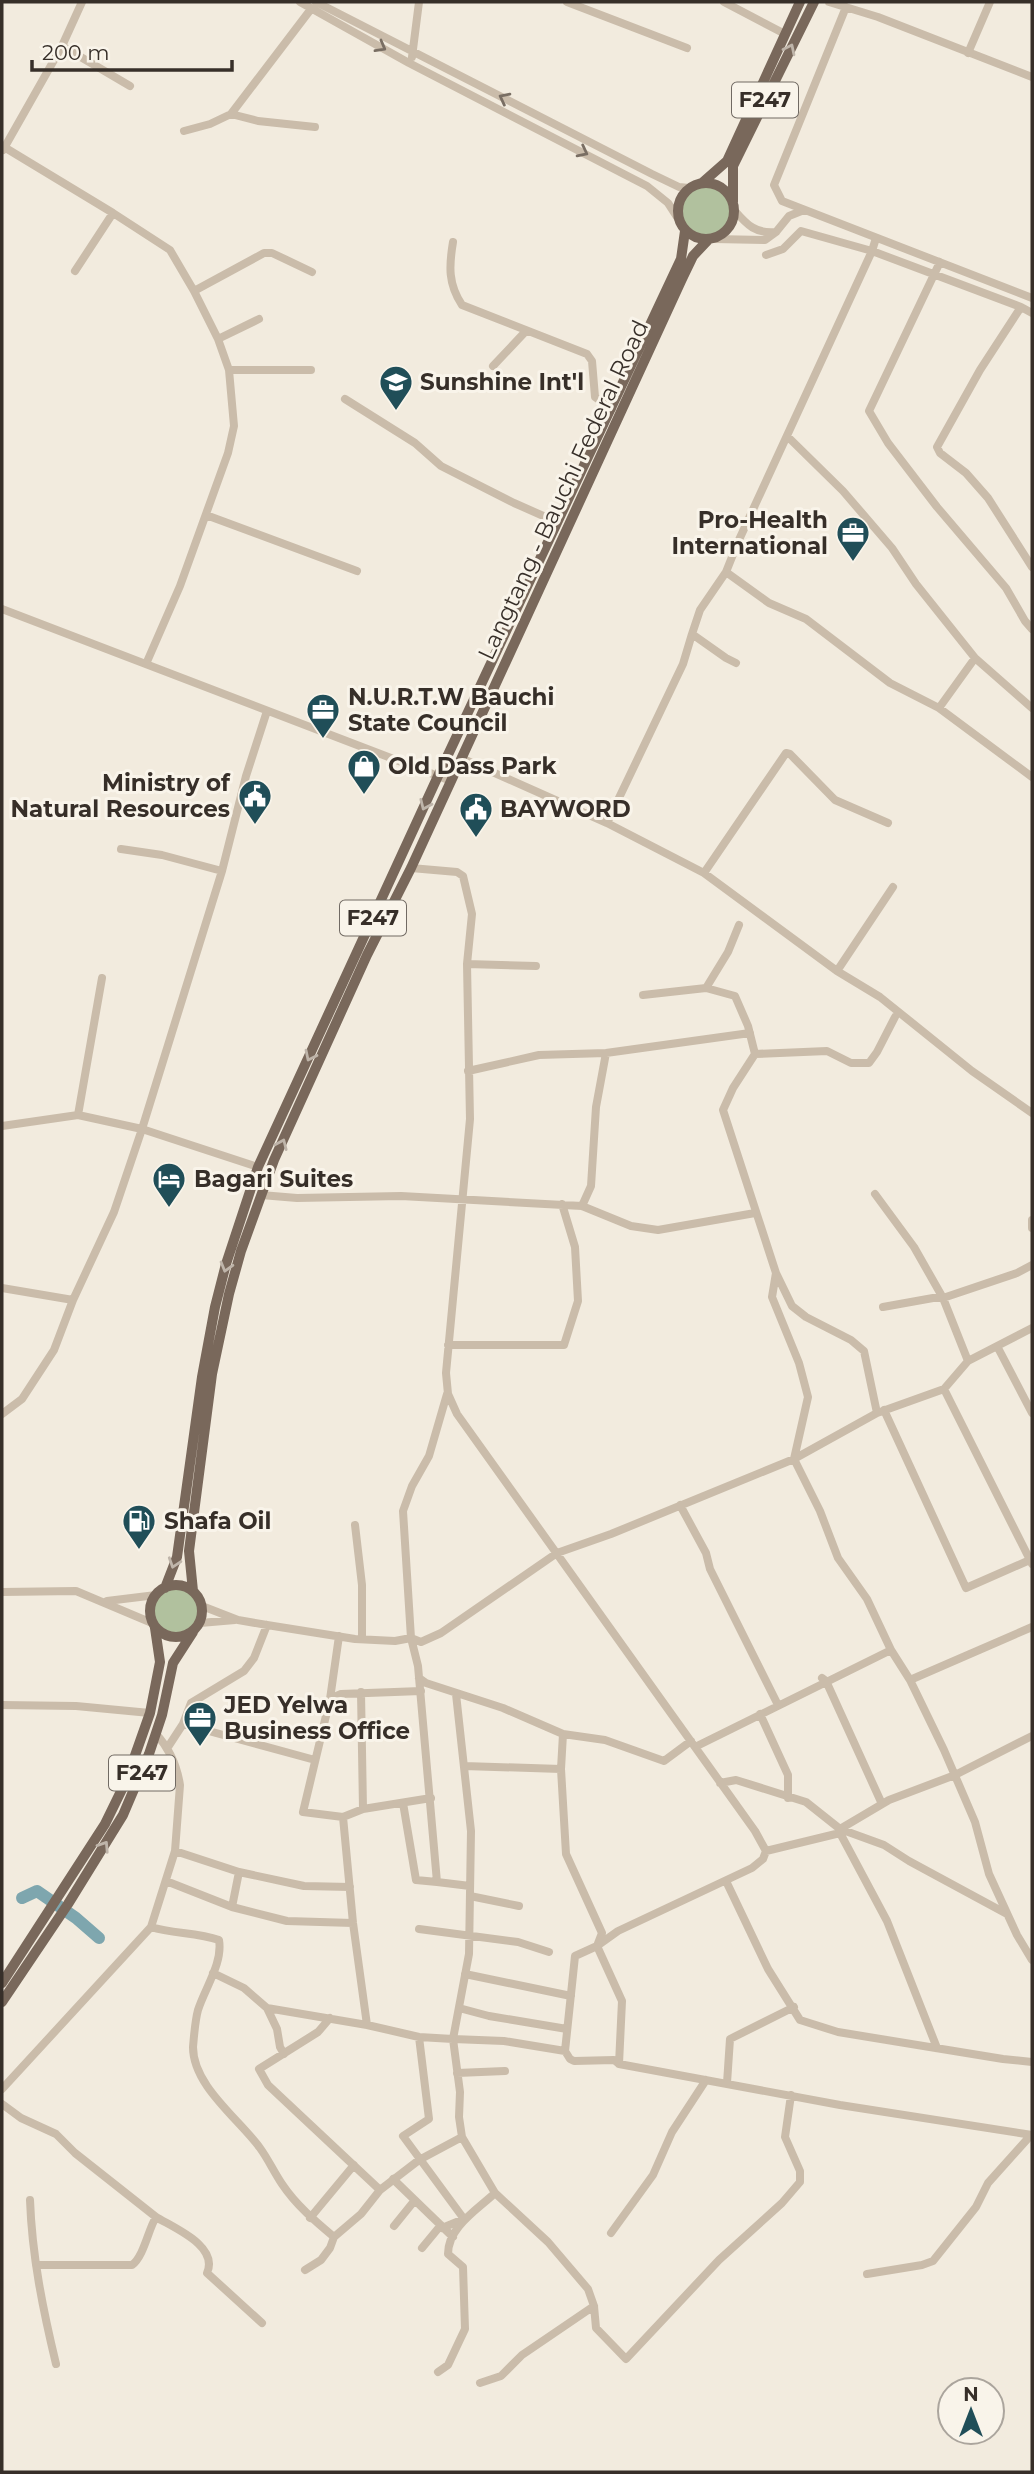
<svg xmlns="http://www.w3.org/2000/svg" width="1034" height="2474" font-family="Montserrat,sans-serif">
<rect width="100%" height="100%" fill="#f2ebde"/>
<path fill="#b1c19e" d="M681 212a25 25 0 1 1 50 0a25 25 0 1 1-50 0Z
M153 1612a23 23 0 1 1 46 0a23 23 0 1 1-46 0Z"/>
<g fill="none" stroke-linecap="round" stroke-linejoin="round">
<path stroke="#7ea6ae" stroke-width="12" d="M22 1898 37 1891 76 1918 99 1938"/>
<path stroke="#cabcaa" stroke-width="8" d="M300 2 409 63 647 186 668 203 679 220
M316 2 652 174 679 187 689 188
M567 2 687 48
M724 2 785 34
M829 2 878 17 1032 77
M846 7 774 185 782 201 1032 298
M62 46 130 86
M968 53 990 2
M412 57 419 2
M231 114 258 121 315 127
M184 131 210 124 231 114 311 9
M4 147 113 213 170 250 194 291 218 339 229 370 234 426 228 453 180 586 146 664
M3 150 62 46 82 2
M735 211C747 225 756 234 776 232
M714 239 765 240 776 232 789 216 804 210
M453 242C449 266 448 284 462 305L587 354 592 361 595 397 612 409
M766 255 783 249 801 231 872 251 1021 307
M940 262 869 411 888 443 937 507 1006 588 1025 621 1032 629
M75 271 113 213
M194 291 264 253H272L312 272
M1032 313 1021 307 980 370 937 447 940 453 966 473 988 498 1032 567
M218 339 259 319
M493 366 526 331
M229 370H311
M345 399 415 443 441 466 514 503 557 522
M787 436 843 491 892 548 916 584 975 658 1032 708
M206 515 357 571
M726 572 769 603 806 619 890 683 939 708 975 658
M2 609 451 781
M736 663 726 658 692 634 700 610 726 572 738 542 872 251 876 238
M939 708 1032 777
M461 758 607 823 704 873 786 753 790 754 835 800 888 823
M607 823 683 664 692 634
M121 849 162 855 222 871
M704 873 837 971 880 997 972 1071 1032 1113
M739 925 728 952 706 988 735 996 748 1026 755 1054 733 1088 723 1110 776 1273 772 1297 799 1363 808 1397 794 1459 820 1511 838 1558 867 1599 891 1650 910 1680 944 1750 975 1822 989 1874 1017 1935 1032 1960
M467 964 536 966
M837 971 893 887
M643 995 706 988
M755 1054 827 1051 851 1063H869L877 1052 895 1017
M468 1071 539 1055 606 1053 750 1033
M78 1115 102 978
M2 1126 78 1115 142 1129 222 871 246 776 267 711
M261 1195 297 1198 401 1196 582 1206 631 1226 658 1230 755 1213
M582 1206 591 1186 596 1107 606 1053
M1032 1220V1228
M776 1273 792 1306 806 1317 851 1340 864 1351 877 1413
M2 1288 73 1300
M883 1307 933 1298H943L1017 1273 1032 1265
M448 1345H564L578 1301 575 1247 562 1204
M997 1346 1032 1413
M968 1361 1032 1328
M944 1389 1032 1564
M447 1394 429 1456 412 1486 403 1511 411 1638 418 1666 437 1882 470 1886
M884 1410 966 1588 1032 1559
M2 1414 22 1399 54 1350 73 1300 114 1212 142 1129 258 1167
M680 1505 706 1553 710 1569 778 1705
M355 1525 362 1585V1639
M2 1592 76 1591 152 1623
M107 1601 156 1595
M202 1606 238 1620 267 1625 355 1639 395 1641 411 1638 421 1642 441 1633 557 1553 611 1534 794 1459 877 1413 944 1389 968 1361 943 1298 914 1247 875 1194
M200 1623 235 1620
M419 1678 426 1683 503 1708 563 1734 605 1740 664 1761 691 1741
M822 1678 826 1681 882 1804
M910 1680 1032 1627
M421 1691 341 1694 330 1699 303 1812 343 1817 363 1809 431 1798
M361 1692 363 1809
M330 1699 339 1636
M2 1705 76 1706 150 1713
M760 1714 788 1775V1798
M183 1724 315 1760
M563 1734 561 1769 566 1854 602 1933 597 1946 622 2001 619 2064 840 2105 1032 2135
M168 1747 183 1724 191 1703 244 1671 254 1658 267 1625
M695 1747 891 1650
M464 1766 561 1769
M720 1783 736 1780 806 1802 840 1829 884 1845 909 1861 1007 1914
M403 1803 416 1880 437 1882
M343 1817 353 1923 367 2025
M175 1851 239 1872 304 1886 350 1887
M766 1851 840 1833
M166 1881 232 1907 287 1921 353 1923
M726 1881 768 1969 800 2020 838 2032 1003 2059 1032 2062
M470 1896 519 1906
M232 1907 239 1872
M151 1927C173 1934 197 1932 219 1940 223 1963 205 1988 198 2010 195 2021 194 2036 193 2047 193 2086 239 2119 260 2148 268 2159 274 2172 282 2184 296 2205 315 2221 334 2237
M419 1929 518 1942 549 1952
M213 1973 244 1988 267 2008 367 2025 419 2037 453 2039 469 1954 471 1831 456 1694
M465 1974 571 1996
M267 2008 277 2029 280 2047 284 2054
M459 2008 489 2016 567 2029
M330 2018 318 2032 259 2069 268 2085 380 2190
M419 2037 429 2119 403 2136 464 2219 442 2228
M937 2048 887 1921 840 1833V1829L889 1800 955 1775 1032 1736
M565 2051 570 2059 574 2061 614 2060 619 2064
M457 2073 505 2071
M727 2083 730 2039 794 2007
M2 2089 151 1927 175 1851 180 1785C177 1766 169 1748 156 1734
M2 2104 21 2118 56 2134 75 2153 156 2217C148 2230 144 2256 132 2265H36
M462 2137 495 2193 548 2242 588 2289 594 2306 596 2328 626 2359 719 2260 782 2203 800 2182V2171L785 2137 791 2095
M393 2179 453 2237
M30 2200C32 2256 43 2310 56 2364
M156 2217C174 2228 219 2246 207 2273L262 2323
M310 2218 354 2165
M394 2226 415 2200
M611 2233 653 2175 672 2132 706 2080
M422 2248 441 2225
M305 2270 321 2260 330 2248 334 2237 361 2214 380 2190 419 2160 462 2137 459 2117 460 2092 453 2039 504 2041 565 2051 575 1956 597 1946 618 1931 752 1868 763 1859 766 1851 755 1831 457 1414 448 1394 446 1373 470 1119 467 964 472 914 463 876 457 872 411 868
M867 2274 922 2265 933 2261 976 2207 988 2183 1031 2135
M438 2372 448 2365 465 2329 463 2267 448 2254C448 2227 477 2210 495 2193
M480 2383 501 2376 522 2355 594 2306"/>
<path stroke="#79685b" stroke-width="10" d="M678 211a28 28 0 1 1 56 0a28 28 0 1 1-56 0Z
M702 183 727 161 800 2
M733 202V166L814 2
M150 1611a26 26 0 1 1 52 0a26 26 0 1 1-52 0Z
M165 1588 177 1557 202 1377 215 1307 226 1264 258 1167 438 776 681 259 685 231
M193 1591 189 1551 212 1374 229 1294 241 1251 274 1160 367 955 411 868 682 279 693 256 708 240
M2 1983 105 1824 126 1781 150 1713 160 1662 155 1628
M2 2002 68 1904 123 1815 149 1754 162 1715 173 1663 193 1632"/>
</g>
<defs><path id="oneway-chevron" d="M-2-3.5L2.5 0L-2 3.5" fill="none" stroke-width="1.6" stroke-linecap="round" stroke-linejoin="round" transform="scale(1.75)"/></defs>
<g stroke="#796e63">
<use href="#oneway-chevron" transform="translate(381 47) rotate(29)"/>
<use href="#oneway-chevron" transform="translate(504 98) rotate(-153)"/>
<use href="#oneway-chevron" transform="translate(583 152) rotate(27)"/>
</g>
<g stroke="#bfb5aa">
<use href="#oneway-chevron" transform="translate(790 49) rotate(-64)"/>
<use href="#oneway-chevron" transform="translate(425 805) rotate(114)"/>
<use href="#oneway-chevron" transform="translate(310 1056) rotate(116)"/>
<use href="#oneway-chevron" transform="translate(282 1144) rotate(-66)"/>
<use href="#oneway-chevron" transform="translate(226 1267) rotate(106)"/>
<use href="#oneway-chevron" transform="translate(174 1563) rotate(108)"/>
<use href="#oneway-chevron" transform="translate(104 1846) rotate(-57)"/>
</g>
<defs>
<symbol id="school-pin" viewBox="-11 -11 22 30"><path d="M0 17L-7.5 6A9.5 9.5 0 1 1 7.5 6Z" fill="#204e58" stroke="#f9f4ea"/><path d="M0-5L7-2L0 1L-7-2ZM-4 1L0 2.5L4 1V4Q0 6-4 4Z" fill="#fff"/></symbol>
<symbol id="office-pin" viewBox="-11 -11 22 30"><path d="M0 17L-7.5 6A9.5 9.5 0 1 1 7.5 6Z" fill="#204e58" stroke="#f9f4ea"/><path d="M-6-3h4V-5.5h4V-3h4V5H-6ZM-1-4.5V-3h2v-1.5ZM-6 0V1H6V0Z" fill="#fff"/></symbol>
<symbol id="shop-pin" viewBox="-11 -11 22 30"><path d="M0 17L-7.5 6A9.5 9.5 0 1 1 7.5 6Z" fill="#204e58" stroke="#f9f4ea"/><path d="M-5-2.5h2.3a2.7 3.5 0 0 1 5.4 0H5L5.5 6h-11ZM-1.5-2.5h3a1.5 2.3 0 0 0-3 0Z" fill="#fff"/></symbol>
<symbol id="civic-pin" viewBox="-11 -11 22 30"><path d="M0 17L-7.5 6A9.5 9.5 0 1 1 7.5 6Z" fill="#204e58" stroke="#f9f4ea"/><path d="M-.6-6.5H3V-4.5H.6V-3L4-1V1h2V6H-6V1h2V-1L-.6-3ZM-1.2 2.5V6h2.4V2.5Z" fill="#fff"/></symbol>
<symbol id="hotel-pin" viewBox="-11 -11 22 30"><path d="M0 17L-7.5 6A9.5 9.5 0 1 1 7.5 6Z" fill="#204e58" stroke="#f9f4ea"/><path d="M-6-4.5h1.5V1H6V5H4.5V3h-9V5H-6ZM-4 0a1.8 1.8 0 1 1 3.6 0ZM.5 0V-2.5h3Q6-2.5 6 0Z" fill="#fff"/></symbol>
<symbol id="fuel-pin" viewBox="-11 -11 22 30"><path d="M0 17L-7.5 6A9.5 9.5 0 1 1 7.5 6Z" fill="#204e58" stroke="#f9f4ea"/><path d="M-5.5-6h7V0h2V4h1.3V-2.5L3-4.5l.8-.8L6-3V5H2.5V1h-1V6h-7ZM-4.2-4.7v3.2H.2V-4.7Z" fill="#fff"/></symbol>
</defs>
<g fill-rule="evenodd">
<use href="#school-pin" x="377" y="363" width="38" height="52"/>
<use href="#office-pin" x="834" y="514" width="38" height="52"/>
<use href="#office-pin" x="304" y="691" width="38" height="52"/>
<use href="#shop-pin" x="345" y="747" width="38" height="52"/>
<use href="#civic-pin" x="236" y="777" width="38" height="52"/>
<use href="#civic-pin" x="457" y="790" width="38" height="52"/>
<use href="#hotel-pin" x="150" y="1160" width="38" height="52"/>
<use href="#fuel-pin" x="120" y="1502" width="38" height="52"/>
<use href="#office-pin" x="181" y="1699" width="38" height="52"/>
</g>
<g text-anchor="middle" stroke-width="6" stroke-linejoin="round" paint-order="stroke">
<g fill="#f9f4ea" stroke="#716a63" stroke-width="2">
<rect x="732" y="82.5" width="66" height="35" rx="5"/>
<rect x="340" y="900.5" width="66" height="35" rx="5"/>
<rect x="109" y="1755.5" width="66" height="35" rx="5"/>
</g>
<g font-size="21" font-weight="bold" fill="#372f29">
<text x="765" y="107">F247</text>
<text x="373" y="925">F247</text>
<text x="142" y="1780">F247</text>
</g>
<g font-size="23" font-weight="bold" fill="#372f29" stroke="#f9f4ea" text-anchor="start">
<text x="420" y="390">Sunshine Int'l</text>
<text x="828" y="528" text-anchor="end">Pro-Health<tspan x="828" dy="26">International</tspan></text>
<text x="348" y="705">N.U.R.T.W Bauchi<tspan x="348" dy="26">State Council</tspan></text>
<text x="388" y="774">Old Dass Park</text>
<text x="230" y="791" text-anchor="end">Ministry of<tspan x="230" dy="26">Natural Resources</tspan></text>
<text x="500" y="817">BAYWORD</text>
<text x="194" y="1187">Bagari Suites</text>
<text x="164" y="1529">Shafa Oil</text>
<text x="224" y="1713">JED Yelwa<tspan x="224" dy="26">Business Office</tspan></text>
</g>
<g font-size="23" fill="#372f29" stroke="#f9f4ea">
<text transform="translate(563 490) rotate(-65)" y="8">Langtang - Bauchi Federal Road</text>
</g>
</g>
<rect width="1034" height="2474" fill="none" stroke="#372f29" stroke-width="7"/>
<g transform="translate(971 2411)"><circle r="33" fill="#f9f4ea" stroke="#aba59d" stroke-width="2"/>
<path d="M0-5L12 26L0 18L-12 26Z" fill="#204e58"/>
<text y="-10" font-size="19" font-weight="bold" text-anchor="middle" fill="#372f29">N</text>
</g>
<path d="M32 60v10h200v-10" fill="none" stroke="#372f29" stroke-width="3.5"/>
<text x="42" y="60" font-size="21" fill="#372f29" stroke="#f9f4ea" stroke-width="5" paint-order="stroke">200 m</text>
</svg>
